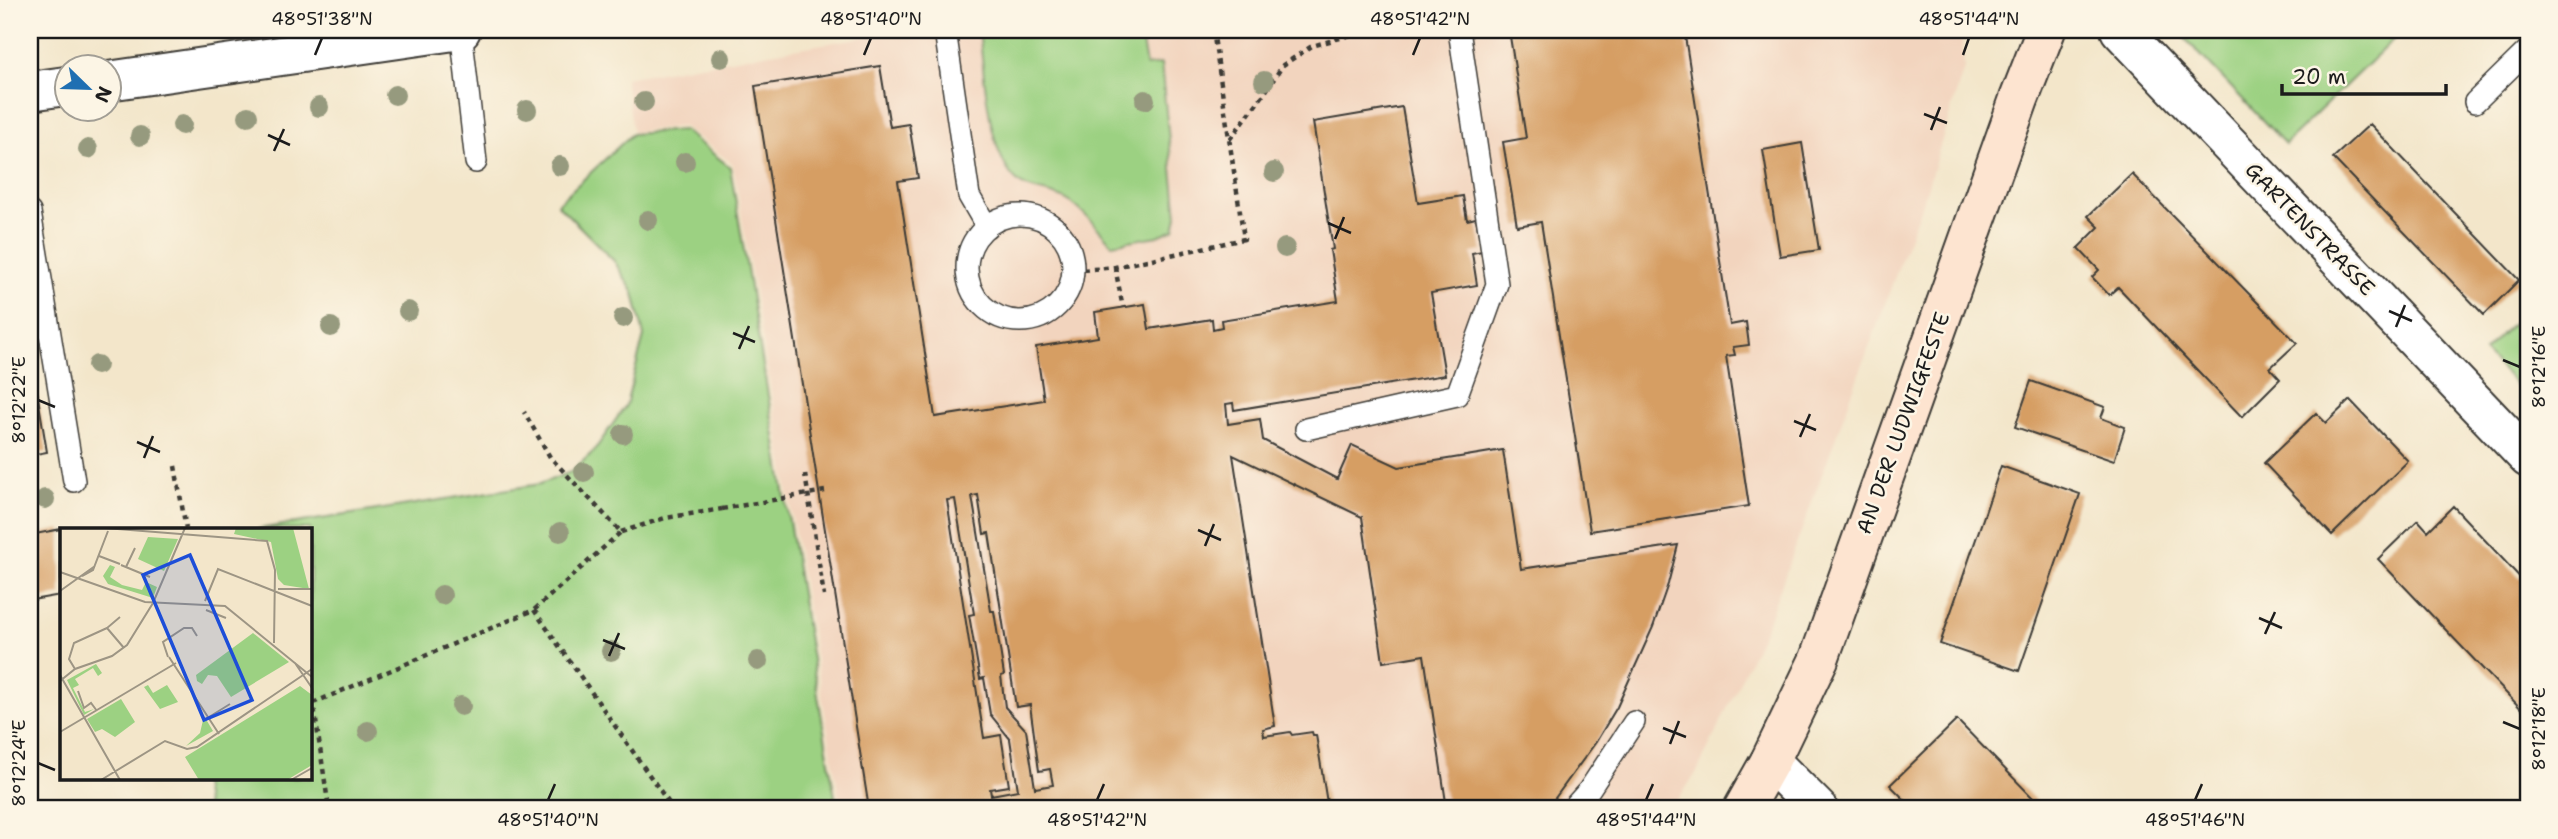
<svg xmlns="http://www.w3.org/2000/svg" width="2558" height="839" font-family="'Shantell Sans',sans-serif">
<rect width="100%" height="100%" fill="#fcf5e5"/>
<filter id="ink" filterUnits="userSpaceOnUse"><feTurbulence type="fractalNoise" baseFrequency=".0143" numOctaves="2"/><feDisplacementMap in="SourceGraphic" scale="14" xChannelSelector="R" yChannelSelector="G"/><feConvolveMatrix kernelMatrix="1 2 1 2 8 2 1 2 1" color-interpolation-filters="sRGB"/></filter>
<filter id="wash" filterUnits="userSpaceOnUse"><feTurbulence type="fractalNoise" baseFrequency=".00686" numOctaves="4" result="noise"/><feDisplacementMap in="SourceGraphic" scale="28" xChannelSelector="R" yChannelSelector="G"/><feGaussianBlur stdDeviation="1.57" result="paint"/><feColorMatrix in="noise" values="0 0 0 0 0 0 0 0 0 0 0 0 0 0 0 0 0 1.4 0 .05"/><feComposite in="paint" operator="in"/></filter>
<g filter="url(#wash)">
<rect width="100%" height="100%" fill="#f3e6ca"/>
<path fill="#f2d4be" d="M905 30H1961L1964 68 1925 195 1767 624 1697 772 1671 809H841L733 164 683 126 633 132 625 78Z"/>
<path fill="#9cd182" stroke="#5c764f" stroke-width="2" d="M979 30H1140L1146 66 1161 64 1177 216 1174 229 1158 236 1112 244C1099 230 1086 213 1070 202 1056 192 1039 193 1024 186 987 167 984 68 979 30Z
M2177 30H2403L2285 144Z
M683 130 730 167 837 809H207L202 778H310V529H258L540 484 571 472 594 451 626 405 644 336 634 293 614 261 557 204 632 134Z
M2528 308V397L2484 351Z"/>
<g id="blocks">
<path fill="#d69e63" fill-rule="evenodd" d="M1509 30H1684L1730 325 1746 322 1749 345 1733 347 1735 355 1726 356 1749 506 1590 531 1541 222 1517 226 1503 142 1526 138Z
M880 66 890 127 909 124 918 178 898 181 935 417 1044 400 1036 347 1098 337 1095 312 1145 304 1149 329 1212 319 1213 329 1222 327 1221 320 1338 301 1330 250 1333 249 1313 122 1402 107 1418 203 1463 196 1467 220 1476 218 1482 251 1472 253 1477 285 1431 293 1445 375 1234 410 1233 403 1226 404 1228 424 1260 419 1263 440 1337 479 1352 445 1399 467 1503 450 1521 569 1678 545 1668 584 1653 627 1617 707 1596 742 1547 809H1447L1424 655 1383 662 1362 517 1233 455 1275 726 1263 729 1264 736 1290 732 1292 735 1312 732 1313 735H1316L1328 809H869L755 86ZM978 495 984 534 989 533 1016 707 1030 705 1039 771 1050 769 1053 785 1035 788 1026 730 1005 707 1001 676 1004 675 994 611H991L972 496ZM955 499 974 614 969 615 980 679 984 678 990 714 1010 739 1018 790 991 795 990 789 1009 786 1001 735 984 738 947 500Z
M2370 124 2519 280 2484 315 2333 158Z
M1802 143 1819 250 1780 256 1763 150Z
M2132 174 2297 343 2270 368 2280 379 2242 417 2118 287 2109 295 2092 277 2099 270 2078 248 2099 227 2088 216Z
M30 349 47 452 30 455Z
M2031 381 2105 407 2101 418 2125 427 2114 461 2015 427Z
M2350 400 2408 461 2332 535 2264 463 2316 413 2326 423Z
M2001 466 2080 494 2019 671 1940 644Z
M2453 506 2528 586V716L2378 559 2418 520 2428 531Z
M61 529V595L32 600 30 535Z
M1957 720 2035 800 2026 809H1914L1890 785Z"/>
</g>
</g>
<g filter="url(#ink)">
<use href="#blocks" fill-opacity="0" stroke="#3c3a36" stroke-width="2"/>
<g fill="none" stroke-linecap="round" stroke-linejoin="round">
<defs>
<path id="lane" d="M461 30 476 162
M945 30 969 196 987 227
M2475 102 2528 50
M30 212 74 481
M967 268a53 53 0 1 1 106 0a53 53 0 1 1-106 0Z
M1306 429 1457 395 1497 284 1459 30
M1572 809 1589 790 1634 722"/>
<path id="street" d="M2120 30 2528 458
M108 81 461 30
M30 91 66 86
M1770 761 1818 809"/>
<path id="secondary" d="M1743 809 1770 761 1819 659 2019 99 2046 30"/>
</defs>
<use href="#lane" stroke="#3c3a36" stroke-width="24"/>
<use href="#street" stroke="#3c3a36" stroke-width="42"/>
<use href="#secondary" stroke="#3c3a36" stroke-width="42"/>
<path stroke="#3c3a36" stroke-width="4.5" stroke-dasharray="5 5" stroke-linecap="butt" d="M1230 139 1264 94 1283 65 1312 46 1351 35 1382 30
M1115 267 1123 308
M1073 271 1115 267 1244 239 1213 30
M175 466 186 529
M805 474 824 596
M621 532 665 518 722 509
M534 610 673 809
M310 680 329 809
M313 703 534 610 621 532 550 457 524 412"/>
<use href="#lane" stroke="#fff" stroke-width="21"/>
<use href="#street" stroke="#fff" stroke-width="38"/>
<use href="#secondary" stroke="#fde4d0" stroke-width="38"/>
<path stroke="#3c3a36" stroke-width="4.5" stroke-dasharray="5 5" stroke-linecap="butt" d="M722 509 825 491"/>
</g>
<g fill="#969a7e">
<circle cx="721" cy="58" r="10"/>
<circle cx="1264" cy="81" r="10"/>
<circle cx="395" cy="95" r="10"/>
<circle cx="1145" cy="100" r="10"/>
<circle cx="644" cy="102" r="10"/>
<circle cx="319" cy="107" r="10"/>
<circle cx="527" cy="110" r="10"/>
<circle cx="248" cy="116" r="10"/>
<circle cx="182" cy="125" r="10"/>
<circle cx="140" cy="136" r="10"/>
<circle cx="88" cy="149" r="10"/>
<circle cx="685" cy="162" r="10"/>
<circle cx="560" cy="166" r="10"/>
<circle cx="1274" cy="172" r="10"/>
<circle cx="648" cy="220" r="10"/>
<circle cx="1285" cy="248" r="10"/>
<circle cx="408" cy="311" r="10"/>
<circle cx="623" cy="318" r="10"/>
<circle cx="331" cy="327" r="10"/>
<circle cx="97" cy="365" r="10"/>
<circle cx="623" cy="434" r="10"/>
<circle cx="584" cy="472" r="10"/>
<circle cx="45" cy="499" r="10"/>
<circle cx="560" cy="532" r="10"/>
<circle cx="442" cy="595" r="10"/>
<circle cx="611" cy="651" r="10"/>
<circle cx="758" cy="661" r="10"/>
<circle cx="461" cy="706" r="10"/>
<circle cx="368" cy="731" r="10"/>
</g>
</g>
<path fill="none" stroke="#1c1c1c" stroke-width="2.5" d="M315 55 322 38M864 55 871 38M1413 55 1420 38M1963 55 1969 38M1924 114 1947 123M1931 130 1940 107M268 135 290 145M274 151 284 129M1328 223 1351 233M1335 239 1344 217M2389 311 2412 321M2396 327 2405 305M733 333 755 342M739 349 749 326M2503 360 2520 367M38 400 55 407M1794 421 1816 430M1800 437 1810 414M137 442 160 452M144 458 153 436M1198 530 1221 540M1205 546 1214 524M2259 618 2282 628M2265 634 2275 612M603 640 625 649M609 656 619 633M2503 722 2520 729M1663 728 1686 737M1670 744 1679 721M38 763 55 770M548 800 555 784M1097 800 1104 784M1646 800 1653 784M2195 800 2202 784"/>
<g text-anchor="middle" stroke-width="5" stroke-linejoin="round" paint-order="stroke">
<g font-size="21" fill="#1c1c1c" stroke="#fcf5e5">
<text transform="translate(2310 229) rotate(46)" y="7">GARTENSTRASSE</text>
<text transform="translate(1903 423) rotate(-70)" y="7">AN DER LUDWIGFESTE</text>
</g>
</g>
<g transform="translate(60 528)">
<rect width="252" height="252" fill="#f3e6ca"/>
<path d="M176 0H233L249 61 224 57 218 51 211 14 174 6ZM88 9 118 11 104 43 78 31ZM50 37 55 39 50 49 62 57 82 62 86 54 97 59 93 70 48 56 43 48ZM193 105 229 134 171 169 157 148 148 147 142 156 137 153 136 147ZM36 136 42 145 38 148 33 140 15 151 19 157 13 160 25 184 34 181 24 187 7 152ZM88 157 93 165 107 157 118 174 100 181 84 159ZM240 158 252 167V237L227 252H139L125 229ZM61 171 75 194 55 209 42 201 35 204 27 191ZM144 188 153 203 126 218 140 205Z" fill="#9cd182"/>
<path fill="none" stroke="#9d9584" stroke-width="2" d="M45 0 207 13 215 42 214 115M39 28 60 36M61 37 90 49M66 39 75 20M0 44 85 74 165 78 252 149M22 48 33 42 48 3M218 61H252M0 63 35 38M145 73 158 41 252 78M146 82 166 90M60 89 47 100 64 120M108 129 103 114 124 100H132L137 108M109 129 159 206M235 135 252 160M15 141 9 131 14 115 47 100M0 147 60 252M0 153 15 141 52 128 67 117 93 75 125 0M18 163 24 180 31 175 37 183M149 189 170 176M0 204 116 135M41 252 105 213 127 221 137 219 252 141M231 252 252 240"/>
<path fill="#1d4ed8" fill-opacity="0.15" stroke="#1d4ed8" stroke-width="3.5" d="M130 27 192 172 144 192 83 47Z"/>
<rect width="252" height="252" fill="none" stroke="#1c1c1c" stroke-width="3.5"/>
</g>
<rect width="2558" height="839" fill="none" stroke="#fcf5e5" stroke-width="77"/>
<g transform="translate(88 88) rotate(113)"><circle r="33" fill="#fcf5e5" stroke="#a29e95" stroke-width="2"/>
<path d="M0-5L12 26L0 18L-12 26Z" fill="#1f6fb2"/>
<text y="-10" font-size="19" font-weight="bold" text-anchor="middle" fill="#1c1c1c">N</text>
</g>
<path d="M2282 84v10h164v-10" fill="none" stroke="#1c1c1c" stroke-width="3.5"/>
<text x="2292" y="84" font-size="21" fill="#1c1c1c" stroke="#fcf5e5" stroke-width="5" paint-order="stroke">20 m</text>
<rect x="38" y="38" width="2482" height="762" fill="none" stroke="#1c1c1c" stroke-width="2.5"/>
<g font-size="18" text-anchor="middle" fill="#1c1c1c">
<text x="322" y="25">48°51'38"N</text>
<text x="871" y="25">48°51'40"N</text>
<text x="1420" y="25">48°51'42"N</text>
<text x="1969" y="25">48°51'44"N</text>
<text transform="translate(2539 367) rotate(-90)" y="6">8°12'16"E</text>
<text transform="translate(19 400) rotate(-90)" y="6">8°12'22"E</text>
<text transform="translate(2539 729) rotate(-90)" y="6">8°12'18"E</text>
<text transform="translate(19 763) rotate(-90)" y="6">8°12'24"E</text>
<text x="548" y="826">48°51'40"N</text>
<text x="1097" y="826">48°51'42"N</text>
<text x="1646" y="826">48°51'44"N</text>
<text x="2195" y="826">48°51'46"N</text>
</g>
</svg>
